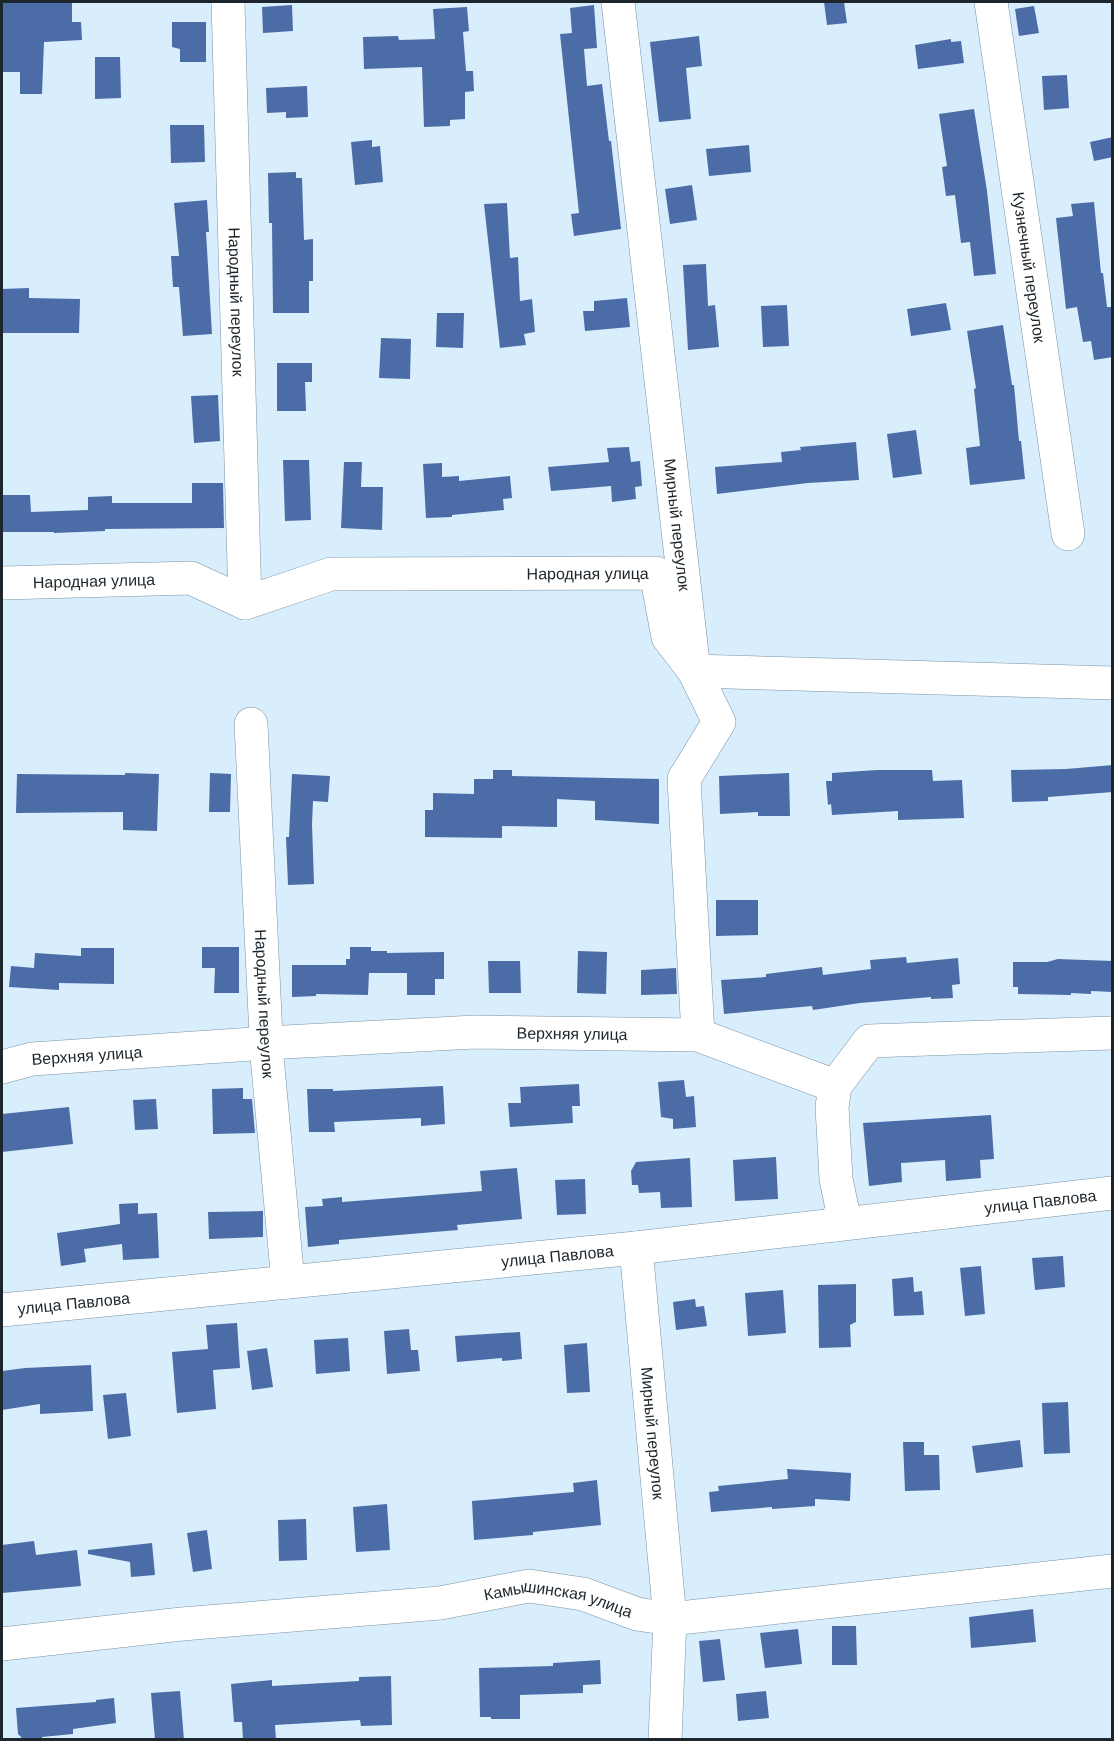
<svg xmlns="http://www.w3.org/2000/svg" width="1114" height="1741" font-family="Arial,sans-serif">
<rect width="100%" height="100%" fill="#d9eefc"/>
<path fill="#4c6ca7" d="M2 2H72V22H81L82 40 44 42 42 94H20V72H2Z
M824 2H844L847 23 827 25Z
M292 5 293 31 263 33 262 7Z
M594 5 597 48 584 49 587 86 602 84 609 141H611L621 229 574 236 571 214 579 213 560 34 572 33 570 8Z
M1034 6 1039 33 1019 36 1015 9Z
M467 7 469 31 463 32 466 71H473L474 91 465 92V119L450 120V126L424 127 422 67 364 69 363 37 398 36 399 40 435 39 433 9Z
M172 22H206V62H180V49L172 47Z
M699 36 702 66 686 68 691 119 659 122 650 42Z
M951 39V42L961 41 964 63 918 69 915 45Z
M95 57H120L121 98 95 99Z
M1067 75 1069 108 1044 110 1042 76Z
M307 86 308 117 286 118V112L267 113 266 88Z
M974 109 987 191 996 274 974 276 970 242 961 243 955 195 946 196 942 167 947 166 939 114Z
M170 125H204L205 162 171 163Z
M1113 137V157L1094 161 1090 142Z
M372 140V147L380 146 383 182 355 185 351 142Z
M749 145 751 172 709 176 706 149Z
M296 172V178H302L304 240 313 239V281H309V313H273L272 223H269L268 173Z
M692 185 697 220 670 224 665 189Z
M207 200 209 232H206L212 334 183 336 179 287H173L171 256H179L174 203Z
M1094 202 1101 273H1103L1107 307H1111L1113 319V357L1094 360 1091 341 1083 342 1077 307 1066 309 1056 218 1073 216 1071 204Z
M507 203 510 258 518 257 520 301 532 299 535 332 524 334 526 345 500 348 484 204Z
M706 264 708 306 715 305 719 347 688 350 683 265Z
M29 288V298L80 299 79 333H2V289Z
M627 298 630 327 585 331 583 311H594V301Z
M946 303 951 330 911 336 907 309Z
M787 305 789 346 763 347 761 306Z
M437 313H464L463 348 436 347Z
M1003 325 1012 385H1014L1019 441H1021L1025 479 970 485 966 448 980 446 974 389 976 388 967 331Z
M381 338 411 339 410 379 379 378Z
M277 363H312V382H305L306 411H277Z
M218 395 220 441 194 443 191 396Z
M916 430 922 474 893 478 887 434Z
M856 442 859 480 808 483 717 494 715 467 782 462 781 452 801 450 800 447Z
M629 447 631 462 640 461 642 486 635 487 636 499 612 502 611 486 551 491 548 467 609 462 607 448Z
M283 460H309L311 520 285 521Z
M344 462H362L361 487H383L382 530 341 528Z
M442 463V477L459 476V481L510 476 512 498 503 499 504 510 452 515V517L426 518 423 464Z
M192 483H223L224 528 105 529V531L54 533V532H2V495H30L31 512 88 510V497L112 496V503H192Z
M1113 765V792L1048 797V801L1012 802 1011 770 1066 769Z
M493 770H512V776L659 779V824L595 820V801L557 799V827L502 826V838L425 837V810H433V793L474 794V779H493Z
M877 770H932L933 781 962 780 964 818 898 820V811L832 815 831 804 828 805 826 781H832V773Z
M125 773 159 774 157 831 123 830V812L16 813 17 774 125 775Z
M210 773 231 774 230 812H209Z
M789 773 790 816H758V812L720 814 719 776Z
M292 774 330 776 328 802 313 801 312 824 314 884 288 885 286 837H289Z
M716 900H758V935L716 936Z
M202 947H239V993H214L215 968H202Z
M350 947H371V951H387V953L444 952V979H435V995H407V973H369L368 995 316 994V996L292 997V965H346V959H350Z
M81 948H114V984L59 983V990L9 987 11 966 34 968 35 953 81 956Z
M578 951 607 952 606 994 577 993Z
M906 957 907 963 958 958 960 984 952 985 953 998 931 999V997L860 1003 813 1010 812 1006 724 1014 721 980 766 977V974L822 967 823 975 871 969 870 960Z
M1058 959 1113 961V992L1091 991V994L1071 993V995L1018 994V987H1013V962H1047Z
M488 961H520L521 993H489Z
M676 968 677 994 641 995V970Z
M684 1080 686 1097 694 1096 696 1127 673 1129V1119L661 1117 658 1082Z
M579 1084 580 1106H572L573 1123 510 1127 508 1103H521L520 1087Z
M443 1086 445 1124 421 1126V1118L334 1122 335 1132H309L307 1089H333V1091Z
M243 1088V1099H252L255 1133 213 1134 212 1089Z
M156 1099 158 1129 135 1130 133 1100Z
M69 1107 73 1144 2 1152V1114Z
M991 1115 994 1159 980 1160 981 1178 946 1181 945 1160 901 1163 902 1182 869 1186 863 1123Z
M776 1157 778 1199 735 1201 733 1160Z
M690 1158 692 1207 661 1208 660 1192 639 1193 638 1185H632L631 1171 636 1162Z
M517 1168 522 1219 457 1225 458 1230 339 1240V1244L308 1247 305 1207 323 1206 322 1199 342 1197V1202L482 1191 480 1171Z
M585 1179 586 1214 557 1215 555 1180Z
M138 1203V1214L157 1213 159 1258 123 1260 122 1244 84 1249 86 1262 61 1266 57 1233 120 1224 119 1204Z
M263 1211V1237L209 1239 208 1212Z
M1063 1256 1065 1287 1035 1290 1032 1258Z
M981 1266 985 1314 965 1316 960 1268Z
M913 1277 914 1292 922 1291 924 1315 894 1316 892 1279Z
M856 1284V1322L850 1325 851 1347 819 1348 818 1285Z
M783 1290 786 1333 748 1336 745 1293Z
M695 1299 696 1307 704 1306 707 1326 676 1330 673 1302Z
M237 1323 240 1368 213 1370 216 1409 177 1413 172 1352 208 1349 206 1325Z
M409 1329 411 1350H418L420 1371 387 1374 384 1331Z
M520 1332 522 1359 502 1361V1358L457 1362 455 1336Z
M348 1338 350 1371 316 1374 314 1340Z
M587 1343 590 1392 567 1393 564 1345Z
M267 1348 273 1387 252 1390 247 1351Z
M91 1365 93 1411 40 1414V1404L2 1410V1371L25 1368Z
M126 1393 131 1436 108 1439 103 1395Z
M1068 1402 1070 1453 1044 1454 1042 1403Z
M1020 1440 1023 1467 976 1473 972 1446Z
M903 1442H924V1455H939L940 1490 905 1491Z
M787 1469 851 1473 850 1501 815 1499V1506L772 1509V1507L711 1512 709 1492 719 1491 718 1486 788 1479Z
M597 1480 601 1525 533 1532V1535L474 1540 472 1501 574 1492 573 1483Z
M387 1504 390 1550 356 1552 353 1507Z
M306 1519 307 1560 279 1561 278 1520Z
M207 1530 212 1569 193 1572 187 1533Z
M34 1541 36 1555 77 1550 81 1586 2 1593V1545Z
M152 1543 155 1575 131 1577 130 1562 88 1554V1550Z
M1033 1609 1036 1642 971 1648 969 1617Z
M832 1626H856L857 1665H832Z
M798 1629 802 1664 765 1668 760 1633Z
M720 1639 725 1680 703 1682 699 1641Z
M600 1660 601 1684 583 1685V1693L520 1695V1719H491V1717H480L479 1668 553 1666V1663Z
M391 1676 392 1725 361 1726 360 1720 275 1725 276 1740H243L242 1722H234L231 1684 272 1680V1686L359 1681V1677Z
M180 1691 184 1740H155L151 1693Z
M766 1691 769 1718 738 1721 736 1694Z
M114 1698 116 1723 73 1729V1734L42 1737V1740H24L18 1734 16 1708 96 1702V1700Z"/>
<g fill="none" stroke-linecap="round" stroke-linejoin="round">
<defs>
<g id="minor">
<path id="s1" d="M228 2 245 603"/>
<path id="s2" d="M618 2 694 671 719 722 684 779 698 1035"/>
<path id="s3" d="M991 2 1068 534"/>
<path id="s4" d="M2 583 191 578 245 603 331 574 656 573 668 637 694 671 1112 683"/>
<path id="s5" d="M251 724 267 1057 288 1282"/>
<path id="s6" d="M2 1067 32 1059 266 1043 475 1032 698 1035 835 1086 869 1041 1112 1033"/>
<path d="M835 1086 832 1107 836 1179 842 1208 836 1225"/>
<path id="s7" d="M636 1248 670 1619 665 1740"/>
<path id="s8" d="M2 1310 636 1248 1112 1193"/>
<path id="s9" d="M2 1644 182 1624 440 1603 529 1586 583 1594 637 1614 670 1619 1112 1571"/>
</g>
</defs>
<use href="#minor" stroke="#7a92a3" stroke-width="34"/>
<use href="#minor" stroke="#fff" stroke-width="33"/>
</g>
<g text-anchor="middle" stroke-width="6" stroke-linejoin="round" paint-order="stroke">
<g font-size="16" fill="#1c262c" stroke="#f3f9fc">
<text dy="6" stroke="none"><textPath href="#s3" startOffset="268">Кузнечный переулок</textPath></text>
<text dy="6" stroke="none"><textPath href="#s1" startOffset="300">Народный переулок</textPath></text>
<text dy="6" stroke="none"><textPath href="#s2" startOffset="526">Мирный переулок</textPath></text>
<text dy="6" stroke="none"><textPath href="#s4" startOffset="596">Народная улица</textPath></text>
<text dy="6" stroke="none"><textPath href="#s4" startOffset="92">Народная улица</textPath></text>
<text dy="6" stroke="none"><textPath href="#s5" startOffset="280">Народный переулок</textPath></text>
<text dy="6" stroke="none"><textPath href="#s6" startOffset="572">Верхняя улица</textPath></text>
<text dy="6" stroke="none"><textPath href="#s6" startOffset="86">Верхняя улица</textPath></text>
<text dy="6" stroke="none"><textPath href="#s8" startOffset="1044">улица Павлова</textPath></text>
<text dy="6" stroke="none"><textPath href="#s8" startOffset="558">улица Павлова</textPath></text>
<text dy="6" stroke="none"><textPath href="#s8" startOffset="72">улица Павлова</textPath></text>
<text dy="6" stroke="none"><textPath href="#s7" startOffset="186">Мирный переулок</textPath></text>
<text dy="6" stroke="none"><textPath href="#s9" startOffset="561">Камышинская улица</textPath></text>
</g>
</g>
<rect width="1114" height="1741" fill="none" stroke="#1c262c" stroke-width="6"/>
</svg>
